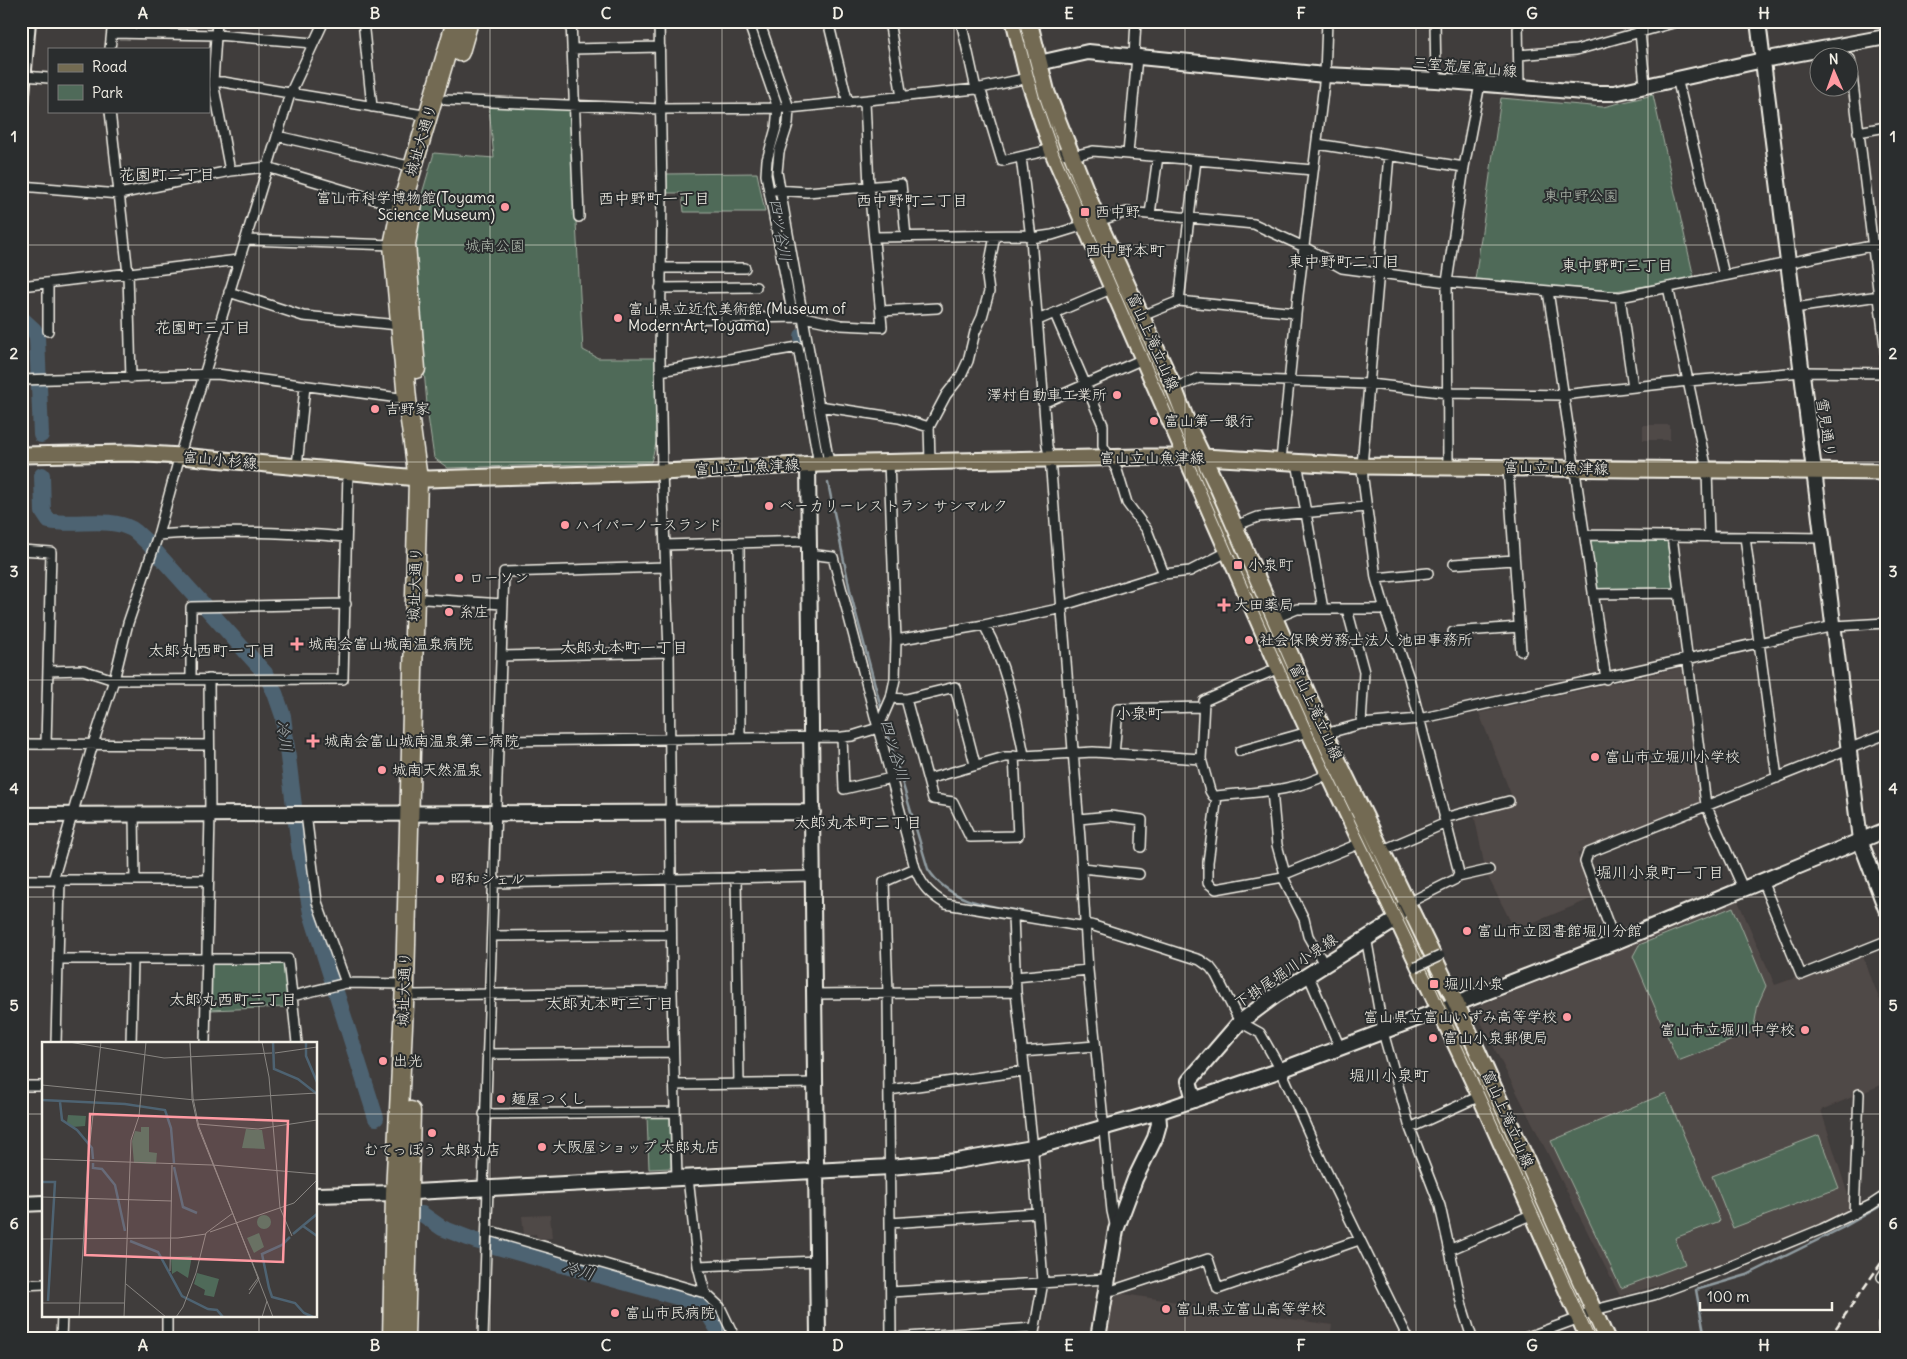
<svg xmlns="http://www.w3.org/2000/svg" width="1907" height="1359" font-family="Delius,'Klee One',sans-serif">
<rect width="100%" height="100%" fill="#403d3c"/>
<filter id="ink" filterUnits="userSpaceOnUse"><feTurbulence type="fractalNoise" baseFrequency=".02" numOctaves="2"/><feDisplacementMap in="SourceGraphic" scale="10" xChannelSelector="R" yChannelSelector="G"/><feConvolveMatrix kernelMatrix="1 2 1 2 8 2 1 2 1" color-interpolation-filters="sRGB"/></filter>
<g filter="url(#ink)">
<path fill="#504846" d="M1643 425H1670V440H1643Z
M1680 668H1683L1700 801 1699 804 1577 853 1593 898 1515 930 1486 873 1474 814 1514 802 1479 713Z
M1738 901 1775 985 1862 954 1886 1016V1083L1821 1110 1854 1214 1713 1270 1620 1296 1476 1012 1481 1005Z
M550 1215 552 1238 537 1239 536 1234 524 1235 522 1216Z
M1110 1292 1332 1325 1330 1338H1103Z"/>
<path fill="#4f6a59" stroke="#a2aea0" d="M1653 95 1694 278 1615 291 1475 280 1501 98 1603 107Z
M489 107 567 108 570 112 583 350 598 358H660L661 425 651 462 448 468 434 458 428 416 413 244 416 214 434 153 494 158Z
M757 173 765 212H684L682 193H662L663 174Z
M1592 540H1667L1674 587 1671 591H1600L1596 588 1590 542Z
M1733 907 1766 986 1758 1004 1753 1032 1678 1061 1633 956 1639 945Z
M213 963H281L285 966 289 1007 209 1010 210 967Z
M1666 1093 1720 1221 1675 1238 1685 1264 1621 1288 1551 1141Z
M670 1115 671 1168 649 1169 647 1116Z
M1819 1135 1839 1188 1733 1228 1712 1176Z"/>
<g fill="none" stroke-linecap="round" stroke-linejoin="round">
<path stroke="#909ca1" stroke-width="2.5" d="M828 483 851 595 882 711
M884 721 928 869C953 909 1005 906 1046 916
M1705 1338 1696 1290 1747 1275 1842 1228 1886 1203"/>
<path stroke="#4e6372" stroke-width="16" d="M753 21 783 111 782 129 772 159V176L795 292
M21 318 34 330 37 337 41 435
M802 336 820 442
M42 475 43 512 49 521C75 527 108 516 132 529 137 532 142 538 147 542L265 673 275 693 283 716 299 847 311 913 376 1118
M422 1214 442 1228 476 1241 695 1302 709 1315 723 1338"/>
<defs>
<path id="street" d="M217 21 213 82 230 171
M363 21 372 107
M571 21 579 217
M659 21 662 192 660 358 662 472 669 652 672 992 677 1179
M748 21 778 108 776 128 767 160 766 175 793 317
M759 21 789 108 788 124 779 152 777 172 829 463
M828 21 848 103
M889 21 902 97
M961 21 976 89 981 91 1002 161 1045 151 1077 155 1093 151 1313 170
M1435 21 1436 80
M1518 21 1519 88
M1639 21 1645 85
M112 33 217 35 313 43
M110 49 113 21
M572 49 660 47
M1519 55 1576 50 1680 21
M1134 56 1136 21
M1850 59 1886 355
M24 76 49 78
M1677 78 1724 275
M209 82H223L429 116
M446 100 660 109 789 108 976 89 1028 78
M110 111 128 274 131 378
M1858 132 1886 127
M277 136 413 167
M1317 144 1464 167
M1128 153 1137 57
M1389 155 1362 466 1363 479 1376 578 1385 609 1409 678 1459 873 1456 879 1406 904
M1021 157 1031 238 1047 446 1050 458 1080 839 1088 970 1112 1211 1116 1229
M21 186 119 194 230 171 267 167 401 207
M776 190 807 192 901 184 906 237
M1150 214 1158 156
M874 237 1027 235 1031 238 1052 235 1127 212 1254 224 1304 247 1342 268 1447 282 1620 297 1886 243
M245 240 393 245
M661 268H745
M21 286 238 260
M1668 287 1707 470 1709 537
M660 288 756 287
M1548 291 1606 679
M229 292 303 316 399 325
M1620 297 1633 387
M1179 301 1196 160
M1794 308 1879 296
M881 311 937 308
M1142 316 1179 301 1296 313
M660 319 803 317 841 325 882 327 869 186 865 102
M1038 320 1113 288
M48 331V284
M660 371 798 347 819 464
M21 380 217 374 407 399
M1174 388 1199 378 1370 384 1449 393 1563 395 1688 381 1802 372 1886 373
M1043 403 1143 359
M819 406 899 418 929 427
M1281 460 1298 295 1325 75 1327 21
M930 461 929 427 946 395 961 376 968 361 975 332 982 317 989 292 987 277 995 236
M1297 462 1323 609
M1448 466 1447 282 1464 167 1480 84
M297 467 305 386
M1508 468 1521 651
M1235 526 1258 517 1366 507
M158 535C221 530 283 532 346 537
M1585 535 1823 538
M1672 536 1706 805 1743 888
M1745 537 1777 778
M739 543 740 737
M665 545 809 541
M21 550 51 552 46 744
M809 554 833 557 915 868C922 886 929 894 946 904L1080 926 1091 925 1200 960 1210 967 1216 975 1240 1022 1260 1033 1281 1070 1320 1158 1408 1338
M1454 564 1514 560
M1164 574 1190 571 1227 552
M1376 578 1428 573
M1593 594 1678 593
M425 599 503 604
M1347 609 1364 672 1361 724
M1273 619 1297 609H1385
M984 625C1007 666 1015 710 1024 755
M1453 632 1519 627
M896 640 984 625 1058 609 1061 606 1164 574 1147 530 1127 503 1117 470 1103 446V425L1055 314
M502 656 669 652
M1279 668 1204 701 1201 759 1210 791 1213 796H1217C1254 792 1294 792 1328 774
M48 671 83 670 114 680 343 679 348 472
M191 679V607L346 604
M891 698 906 699 955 687 975 764
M906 699 933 799 953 802 970 837 1018 836 1014 756
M1325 734 1361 724 1419 719 1834 626 1886 623
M842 737 844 789 891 778
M499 741 842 737 852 736 878 728 891 698 895 679 896 640 889 462
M21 744 209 745
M1240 751 1301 734
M1114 754 1118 709 1202 707
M928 779 1005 757 1093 752 1201 759
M1272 791 1277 845 1285 874
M1217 796 1208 862V883L1216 889 1283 877 1285 874 1361 843
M306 814 317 902 346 983
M134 815 135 880
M1444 818 1509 801
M1079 819 1110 816 1142 820 1141 847
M1381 851 1446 823
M1082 868 1139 874
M736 877 739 1084
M1283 877 1304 919 1308 936 1324 964
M1458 877 1489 870
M21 880H208
M53 880 93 744 114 680 128 623 158 535 183 444 290 94 324 21
M1762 881 1801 975 1886 941
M494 883 814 876
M1013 916 1016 992 1032 1140 1043 1282 1033 1338
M492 936 671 934
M1366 937 1383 1032 1410 1128 1440 1206 1462 1306 1472 1338
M1615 942 1585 862 1588 853 1886 734
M59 959H288L292 996
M1308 974 1340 1048
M1015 977 1088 970
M814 994 1016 992
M413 995 672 992
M56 1043 60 880
M131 1043 133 959
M205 1043 210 815 209 679
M297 1043 292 996 346 983 405 984
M1022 1052 1095 1046
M487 1054 673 1052
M674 1085 816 1083
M21 1086H44
M889 1090 1024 1071
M484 1114 675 1112
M1410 1128 1480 1096
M688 1178 698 1266 705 1293
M483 1188 504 572 665 567
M1854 1214 1859 1094
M890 1223 1037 1213
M487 1230 705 1293 720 1307 735 1338
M1449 1250 1533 1214
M698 1266 818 1261
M1882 1277 1886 1271
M21 1285 44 1284
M1105 1291 1114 1290 1208 1259 1218 1289 1359 1240
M891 1292 1107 1279
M61 1338 62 1315
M167 1338V1315
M483 1338 488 1188
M891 1338 888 993 884 882 915 868
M893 1338 1034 1328
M1525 1338 1574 1320 1594 1310 1654 1295 1724 1269 1822 1229 1871 1205 1886 1195
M1884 1338 1883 1325H1886"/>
<path id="secondary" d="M1758 21 1860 840 1886 909
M1039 63 1088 52 1325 75 1436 80 1596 93H1614L1763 60 1886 37
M21 106 28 21
M808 464 818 1338
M21 815 813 812
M1194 1100 1189 1081 1240 1022 1276 995 1391 923 1406 904
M316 1195 395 1193 890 1167 957 1161 1032 1148 1158 1112 1281 1070 1440 1010 1615 942 1886 830
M21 1204 44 1203
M1098 1338 1116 1230 1135 1179 1155 1138 1159 1124 1158 1112"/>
<path id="primary" d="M1014 21 1028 78 1053 153 1186 457 1279 668 1480 1096 1588 1338
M1029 21 1047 93 1098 221 1174 388 1190 430 1219 490 1325 734 1456 1003 1606 1338
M21 455 130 453 181 456 428 479 662 472 819 464 1138 457H1204L1362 466 1886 472"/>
<path id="highway" d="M460 52 469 21
M413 203 406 244 416 369
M392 1338 395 1193 405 984 418 479 407 399 393 245 401 207 456 21
M405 1338 411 1111"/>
</defs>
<use href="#street" stroke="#f4f1e8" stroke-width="12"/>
<use href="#secondary" stroke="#f4f1e8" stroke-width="18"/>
<use href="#primary" stroke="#f4f1e8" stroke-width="19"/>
<use href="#highway" stroke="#f4f1e8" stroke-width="21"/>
<use href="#street" stroke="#2a2d2e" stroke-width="9"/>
<use href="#secondary" stroke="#2a2d2e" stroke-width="14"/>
<use href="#primary" stroke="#736b52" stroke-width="15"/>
<use href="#highway" stroke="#736b52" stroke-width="18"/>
<path stroke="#f4f1e8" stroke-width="1" d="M1019 21 1039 96 1059 153 1238 565 1322 753 1434 984 1595 1338"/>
<path stroke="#f4f1e8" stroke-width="2.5" stroke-dasharray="8 4" stroke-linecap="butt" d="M1829 1338 1886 1256"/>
<defs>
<path id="street-bridge" d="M1416 967 1440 956"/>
</defs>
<use href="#street-bridge" stroke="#f4f1e8" stroke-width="12" stroke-linecap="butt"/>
<use href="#street-bridge" stroke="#2a2d2e" stroke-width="9"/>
</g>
</g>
<path fill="none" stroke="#f4f1e8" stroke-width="1" stroke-opacity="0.55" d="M259 21V1043M490 21V1338M722 21V1338M954 21V1338M1185 21V1338M1416 21V1338M1648 21V1338M21 245H1886M21 462H1886M21 680H1886M21 897H1886M21 1114H44M316 1114H1886M259 1315V1338"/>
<g fill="#ff9aa2" stroke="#2a2d2e" stroke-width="2">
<circle cx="505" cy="207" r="5"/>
<rect x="1080" y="207" width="10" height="10" rx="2.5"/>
<circle cx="618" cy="318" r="5"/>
<circle cx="1117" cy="395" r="5"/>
<circle cx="375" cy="409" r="5"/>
<circle cx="1154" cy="421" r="5"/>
<circle cx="769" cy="506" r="5"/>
<circle cx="565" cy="525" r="5"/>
<rect x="1233" y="560" width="10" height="10" rx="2.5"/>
<circle cx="459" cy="578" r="5"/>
<path d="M1221.5 597.5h5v5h5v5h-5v5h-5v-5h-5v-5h5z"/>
<circle cx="449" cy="612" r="5"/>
<circle cx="1249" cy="640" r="5"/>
<path d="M294.5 636.5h5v5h5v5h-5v5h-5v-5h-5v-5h5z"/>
<path d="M310.5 733.5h5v5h5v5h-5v5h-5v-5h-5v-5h5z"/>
<circle cx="1595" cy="757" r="5"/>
<circle cx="382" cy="770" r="5"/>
<circle cx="440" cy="879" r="5"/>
<circle cx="1467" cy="931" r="5"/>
<rect x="1429" y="979" width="10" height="10" rx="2.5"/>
<circle cx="1567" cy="1017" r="5"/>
<circle cx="1805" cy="1030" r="5"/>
<circle cx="1433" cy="1038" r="5"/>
<circle cx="383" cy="1061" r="5"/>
<circle cx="501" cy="1099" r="5"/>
<circle cx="432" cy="1133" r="5"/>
<circle cx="542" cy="1147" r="5"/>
<circle cx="1166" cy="1309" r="5"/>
<circle cx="615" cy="1313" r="5"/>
</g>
<g text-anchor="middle" stroke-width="4" stroke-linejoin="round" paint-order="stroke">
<g font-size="15" fill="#f4f1e8" stroke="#2a2d2e">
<text transform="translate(1465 67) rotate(5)" y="5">三室荒屋富山線</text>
<text transform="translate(421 140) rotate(-73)" y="5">城址大通り</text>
<text transform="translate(1153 342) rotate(66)" y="5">富山上滝立山線</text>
<text transform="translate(1826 428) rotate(82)" y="5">雪見通り</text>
<text x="1152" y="463">富山立山魚津線</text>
<text transform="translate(220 460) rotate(5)" y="5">富山小杉線</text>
<text transform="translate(747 467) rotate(-3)" y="5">富山立山魚津線</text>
<text transform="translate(1556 468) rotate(1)" y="5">富山立山魚津線</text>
<text transform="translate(415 584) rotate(-88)" y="5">城址大通り</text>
<text transform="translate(1316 712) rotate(65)" y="5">富山上滝立山線</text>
<text transform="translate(1286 971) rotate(-34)" y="5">下掛尾堀川小泉線</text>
<text transform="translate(404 989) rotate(-88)" y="5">城址大通り</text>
<text transform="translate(1508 1119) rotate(66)" y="5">富山上滝立山線</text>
</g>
<g font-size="15" fill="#b2bbaf" stroke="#2a2d2e">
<text x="1581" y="201">東中野公園</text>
<text x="495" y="251">城南公園</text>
</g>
<g font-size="15" fill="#f4f1e8" stroke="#2a2d2e" text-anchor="start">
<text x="495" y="203" text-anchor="end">富山市科学博物館(Toyama<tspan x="495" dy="17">Science Museum)</tspan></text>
<text x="1095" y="217">西中野</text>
<text x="628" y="314">富山県立近代美術館 (Museum of<tspan x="628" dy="17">Modern Art, Toyama)</tspan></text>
<text x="1107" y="400" text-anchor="end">澤村自動車工業所</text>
<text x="385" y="414">吉野家</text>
<text x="1164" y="426">富山第一銀行</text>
<text x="779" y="511">ベーカリーレストラン サンマルク</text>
<text x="575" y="530">ハイパーノースランド</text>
<text x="1248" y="570">小泉町</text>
<text x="469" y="583">ローソン</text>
<text x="1234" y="610">大田薬局</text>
<text x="459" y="617">糸庄</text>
<text x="1259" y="645">社会保険労務士法人 池田事務所</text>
<text x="308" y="649">城南会富山城南温泉病院</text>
<text x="324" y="746">城南会富山城南温泉第二病院</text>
<text x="1605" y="762">富山市立堀川小学校</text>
<text x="392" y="775">城南天然温泉</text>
<text x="450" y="884">昭和シェル</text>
<text x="1477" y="936">富山市立図書館堀川分館</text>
<text x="1444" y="989">堀川小泉</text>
<text x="1557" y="1022" text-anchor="end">富山県立富山いずみ高等学校</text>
<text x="1795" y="1035" text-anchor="end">富山市立堀川中学校</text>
<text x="1443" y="1043">富山小泉郵便局</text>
<text x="393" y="1066">出光</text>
<text x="511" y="1104">麺屋つくし</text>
<text x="552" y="1152">大阪屋ショップ 太郎丸店</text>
<text x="432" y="1155" text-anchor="middle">むてっぽう 太郎丸店</text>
<text x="1176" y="1314">富山県立富山高等学校</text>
<text x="625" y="1318">富山市民病院</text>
</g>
<g font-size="16" fill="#f4f1e8" stroke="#2a2d2e">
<text x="167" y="180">花園町二丁目</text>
<text x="654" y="204">西中野町一丁目</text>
<text x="912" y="206">西中野町二丁目</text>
<text x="1125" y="256">西中野本町</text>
<text x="1344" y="267">東中野町二丁目</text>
<text x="1617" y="271">東中野町三丁目</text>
<text x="203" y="333">花園町三丁目</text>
<text x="624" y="653">太郎丸本町一丁目</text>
<text x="212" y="656">太郎丸西町一丁目</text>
<text x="1139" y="719">小泉町</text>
<text x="858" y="828">太郎丸本町二丁目</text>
<text x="1660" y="878">堀川小泉町一丁目</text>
<text x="233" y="1005">太郎丸西町二丁目</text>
<text x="610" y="1009">太郎丸本町三丁目</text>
<text x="1389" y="1081">堀川小泉町</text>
</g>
<g font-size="16" font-style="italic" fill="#b2b8b9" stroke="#2a2d2e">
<text transform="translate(781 230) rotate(80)" y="6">四ツ谷川</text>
<text transform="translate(285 736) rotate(82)" y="6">冷川</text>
<text transform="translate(895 750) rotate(74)" y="6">四ツ谷川</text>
<text transform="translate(579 1270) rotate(16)" y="6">冷川</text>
</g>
</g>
<g transform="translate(42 1042)">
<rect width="275" height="275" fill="#403d3c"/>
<path d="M26 73 44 74 43 84 30 85 25 80ZM99 85H107V110L115 111 114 122 92 121 90 99 93 89 99 90ZM204 87 220 88 223 107 200 106ZM215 180a7 7 0 1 1 14 0a7 7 0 1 1-14 0ZM217 191 222 205 212 211 205 196ZM150 214 146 236 135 229 130 232 129 215ZM155 231 177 237 172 255 162 253 163 248 152 242Z" fill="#4f6a59"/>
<path fill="none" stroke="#4e6372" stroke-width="2.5" d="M231 0 232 27 256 37 275 52M264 0V14L275 40M0 58 83 62 123 68 129 86 132 121M18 60 20 78 35 88 50 106 51 117M51 121V126L60 127 73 143 83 189M132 125 141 165 155 171M0 140H13L6 259M261 184 275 194M251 192 275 172M248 195 240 203 220 212 227 246 230 255 253 261 262 271 271 275M88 199 116 210 140 254 166 267 175 268 181 275"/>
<path fill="none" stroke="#888581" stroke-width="1" d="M27 0 122 16 230 11M148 0 151 56 157 85 216 236 215 233M148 0 150 57 156 85 217 237 207 252M220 0 227 35 238 166 250 194M233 11 275 5M0 43 153 58 275 51M156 82 216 87 275 78M0 117 170 123 275 132M46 118 59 0M0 155 130 159M168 190 252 161 275 138M0 197 136 196 164 192M128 229 130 123M216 236 231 275M84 242 124 275M207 248 216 236M0 261H82M37 275 46 119M82 275 89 98 97 74 104 0M134 275 141 265 154 231 164 191 191 171M220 275 225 259"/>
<path fill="#ff9aa2" fill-opacity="0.15" stroke="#ff9aa2" stroke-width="2.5" d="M48 72 246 79 241 220 43 213Z"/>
<rect width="275" height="275" fill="none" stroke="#f4f1e8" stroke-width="2.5"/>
</g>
<rect width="1907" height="1359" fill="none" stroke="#2a2d2e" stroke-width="55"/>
<rect x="48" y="48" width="162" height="65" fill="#2a2d2e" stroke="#7b7b78"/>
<rect x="58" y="64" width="25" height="8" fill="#736b52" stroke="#7b7b78"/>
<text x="92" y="72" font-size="15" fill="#f4f1e8">Road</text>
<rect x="58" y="85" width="25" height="15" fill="#4f6a59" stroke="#7b7b78"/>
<text x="92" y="98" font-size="15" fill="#f4f1e8">Park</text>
<g transform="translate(1834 72) rotate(358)"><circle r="24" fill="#2a2d2e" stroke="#7b7b78"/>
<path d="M0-4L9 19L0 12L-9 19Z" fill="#ff9aa2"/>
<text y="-8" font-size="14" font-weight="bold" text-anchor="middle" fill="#f4f1e8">N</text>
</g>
<path d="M1700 1302v8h132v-8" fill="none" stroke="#f4f1e8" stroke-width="2.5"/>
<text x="1707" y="1302" font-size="15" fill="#f4f1e8" stroke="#2a2d2e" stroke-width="4" paint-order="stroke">100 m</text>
<rect x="28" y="28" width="1852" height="1304" fill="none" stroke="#f4f1e8" stroke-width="2"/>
<g font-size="16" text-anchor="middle" font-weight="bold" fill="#f4f1e8">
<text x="143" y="19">A</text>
<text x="375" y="19">B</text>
<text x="606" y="19">C</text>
<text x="838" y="19">D</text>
<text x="1069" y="19">E</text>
<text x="1301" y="19">F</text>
<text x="1532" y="19">G</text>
<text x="1764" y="19">H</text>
<text x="14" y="142">1</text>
<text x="1893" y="142">1</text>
<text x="14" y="359">2</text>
<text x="1893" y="359">2</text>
<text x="14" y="577">3</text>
<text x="1893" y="577">3</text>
<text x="14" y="794">4</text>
<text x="1893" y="794">4</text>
<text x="14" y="1011">5</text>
<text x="1893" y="1011">5</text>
<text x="14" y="1229">6</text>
<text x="1893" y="1229">6</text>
<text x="143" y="1351">A</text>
<text x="375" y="1351">B</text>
<text x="606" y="1351">C</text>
<text x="838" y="1351">D</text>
<text x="1069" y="1351">E</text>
<text x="1301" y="1351">F</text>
<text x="1532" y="1351">G</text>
<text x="1764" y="1351">H</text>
</g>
</svg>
